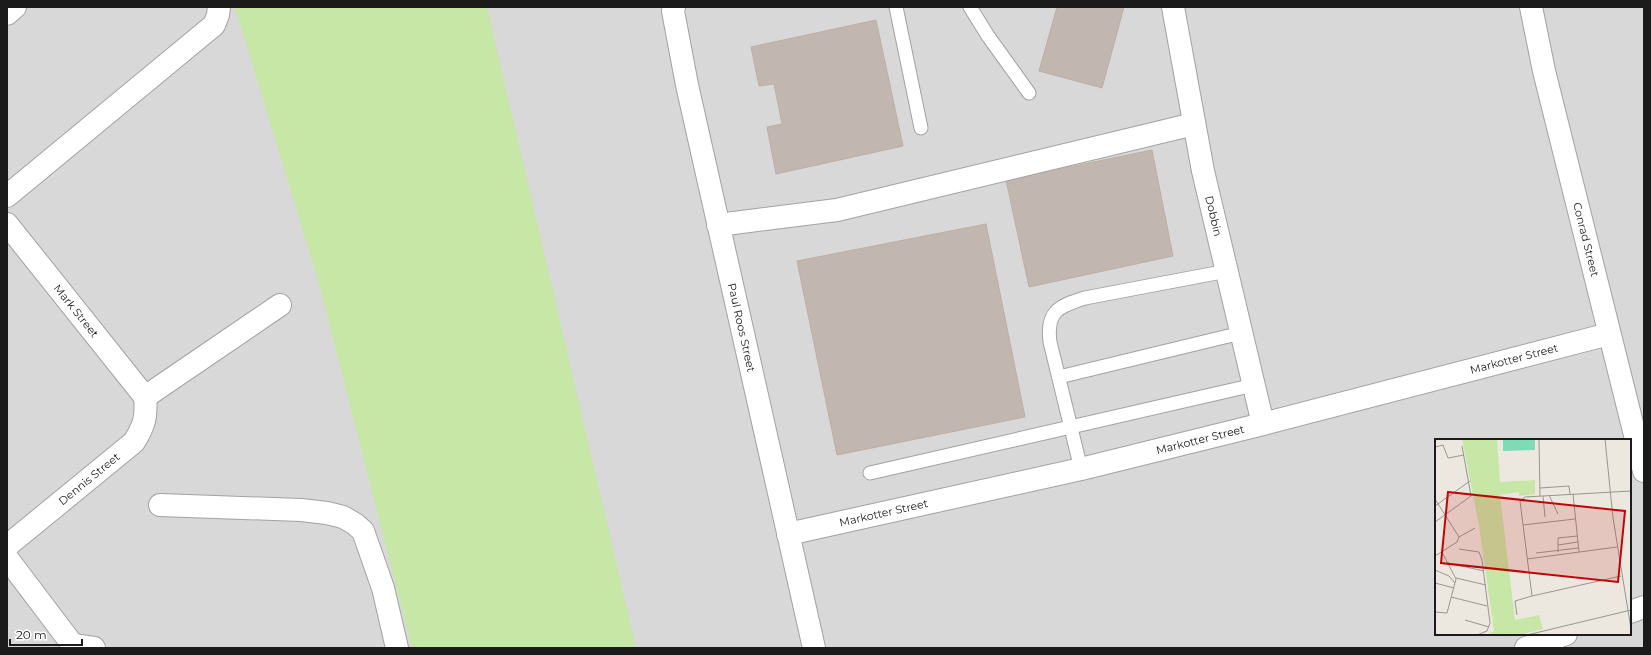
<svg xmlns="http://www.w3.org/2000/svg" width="1651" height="655" font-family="Montserrat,sans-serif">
<rect width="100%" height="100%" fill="#ece8e0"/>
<path fill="#d9d8d8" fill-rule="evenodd" d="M7 7H1644V648H7ZM1436 440H1630V634H1436Z"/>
<path fill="#c7e7a6" d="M235 7H487L636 648H412L318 280Z"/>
<path fill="#c1b7b0" stroke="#bdaea3" d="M1057 7H1124L1102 88 1039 71Z
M876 20 903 146 776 174 767 127 782 124 774 84 759 86 751 47Z
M1152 150 1173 256 1029 287 1006 180Z
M986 224 1025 417 837 455 797 261Z"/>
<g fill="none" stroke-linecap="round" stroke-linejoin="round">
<defs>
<path id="lane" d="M896 7 921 128
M970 7 988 36 1029 93
M1059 377 1241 333
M1081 469 1050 342C1046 311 1059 306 1085 298L1227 271
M870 473 1254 385"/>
<g id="street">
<path id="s1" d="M674 7 673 11 687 85 814 648"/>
<path id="s2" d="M1173 7 1203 171 1263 424"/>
<path id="s3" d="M1531 7 1544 71 1644 471"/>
<path d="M7 14 15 7"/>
<path d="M7 196 214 25 218 15 219 7"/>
<path id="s4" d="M7 224 145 397"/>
<path d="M718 225 837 210 1194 124"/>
<path d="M145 397 280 305"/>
<path d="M160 505 301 510 327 513 343 517 355 524 363 531 383 588 397 648"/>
<path id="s5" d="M788 534 1081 469 1263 424 1609 334"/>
<path id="s6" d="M7 546 134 442C144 426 147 417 145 397"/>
<path d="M7 558 75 648"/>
<path d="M1630 612 1644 607"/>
<path d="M73 645 94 648"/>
<path d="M1526 648 1566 634"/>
</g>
</defs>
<use href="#lane" stroke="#a2a2a2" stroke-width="15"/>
<use href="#street" stroke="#a2a2a2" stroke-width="24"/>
<use href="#lane" stroke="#fff" stroke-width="13"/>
<use href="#street" stroke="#fff" stroke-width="22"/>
</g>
<g text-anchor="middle" stroke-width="3" stroke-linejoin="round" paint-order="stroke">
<g font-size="11" fill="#1b1b1b" stroke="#fff">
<text dy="4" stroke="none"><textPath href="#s2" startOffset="213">Dobbin</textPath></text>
<text dy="4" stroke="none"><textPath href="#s3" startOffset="239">Conrad Street</textPath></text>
<text dy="4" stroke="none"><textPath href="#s4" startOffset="111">Mark Street</textPath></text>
<text dy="4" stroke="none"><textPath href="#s1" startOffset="328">Paul Roos Street</textPath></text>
<text dy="4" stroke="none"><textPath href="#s5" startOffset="747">Markotter Street</textPath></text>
<text dy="4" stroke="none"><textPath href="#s5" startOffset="423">Markotter Street</textPath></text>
<text dy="4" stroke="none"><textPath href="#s6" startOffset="106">Dennis Street</textPath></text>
<text dy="4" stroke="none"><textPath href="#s5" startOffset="98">Markotter Street</textPath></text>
</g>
</g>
<g transform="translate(1435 439)">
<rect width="196" height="196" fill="#ece8e0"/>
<path d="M27 0H62L65 43 100 41V55L84 57V53L65 56 80 181 104 176 108 190 84 196H51L59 192 44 87Z" fill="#c7e7a6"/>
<path d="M68 0H100V11L68 12Z" fill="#7fdbb6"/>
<path fill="none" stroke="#989691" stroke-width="1" d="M104 0 105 57M170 0 178 79 196 190M0 8 8 6 13 19 29 16M105 49 134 47 135 55M138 55 144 113M114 56 123 75M108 57 110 78M0 60 24 98M0 67 35 42M0 83 36 57 27 7M88 86 140 80M24 98 40 89M123 106 143 103M24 110 44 113 47 121 55 184 52 192 42 196M123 113V99L142 97M101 114 143 109M0 117 22 103 24 98M92 120 182 108M13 124 49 132M0 131 14 137 20 144M186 137 97 157 85 62 90 58 196 52M21 139 51 146M0 144 19 149M16 158 52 167M0 173 12 174 21 140 7 113M82 176 80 162 97 157M30 181 54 188M92 196 196 171"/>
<path fill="#c10507" fill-opacity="0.15" stroke="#c10507" stroke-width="2" d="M13 53 190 72 183 143 6 124Z"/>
<rect width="196" height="196" fill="none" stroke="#1b1b1b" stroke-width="2"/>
</g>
<rect width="1651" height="655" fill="none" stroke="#1b1b1b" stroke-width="16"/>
<path d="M10 639v6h72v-6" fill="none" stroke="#1b1b1b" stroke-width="2"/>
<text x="16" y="639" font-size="12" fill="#1b1b1b" stroke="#ffffff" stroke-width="3" paint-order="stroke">20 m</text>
</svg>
